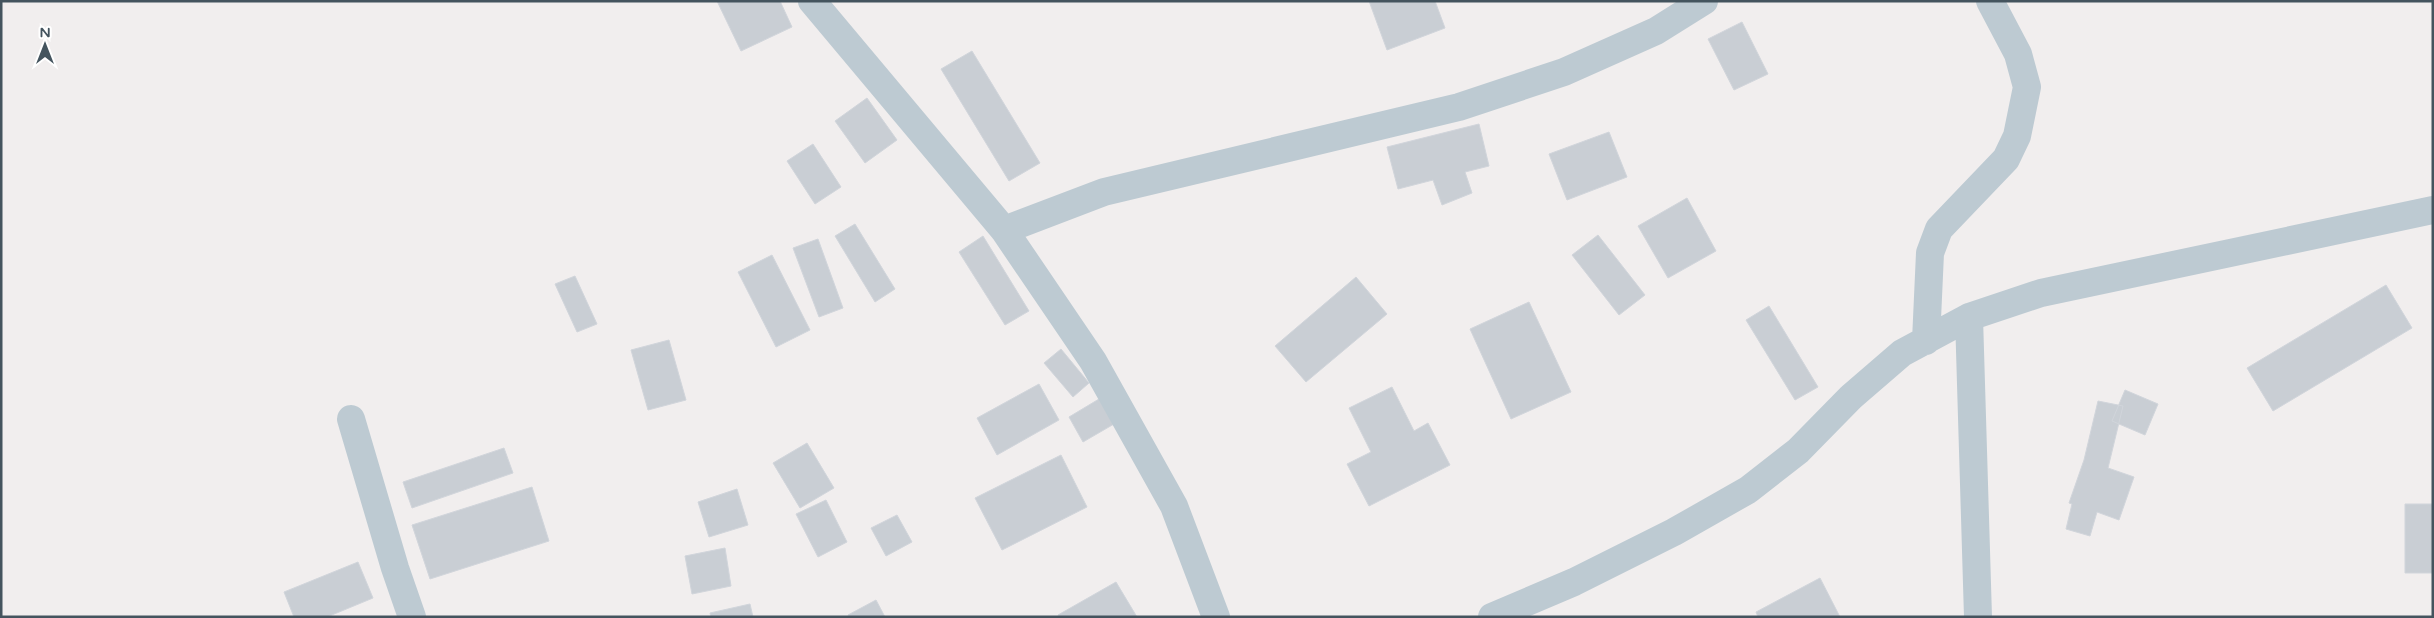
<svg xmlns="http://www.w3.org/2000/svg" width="2434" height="618" font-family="'Varela Round',sans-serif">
<rect width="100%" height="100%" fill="#f1eeee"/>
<path fill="#c9ced4" stroke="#d1d5db" d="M717 1H780L792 27 741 51Z
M1369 1H1435L1445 28 1387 50Z
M1742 22 1768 74 1734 90 1708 39Z
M972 51 1040 163 1009 181 941 69Z
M867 98 897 140 865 163 835 121Z
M1479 124 1489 166 1465 172 1472 193 1442 205 1433 180 1398 189 1387 147Z
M1609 132 1627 177 1567 200 1549 154Z
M813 144 841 187 815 204 787 161Z
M1687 198 1716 251 1668 278 1638 226Z
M855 224 895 289 875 302 835 236Z
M1598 235 1645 295 1619 315 1572 255Z
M983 236 1029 311 1005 325 959 252Z
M818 239 843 308 819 317 793 248Z
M772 255 810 330 776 347 738 272Z
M575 276 597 324 577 332 555 284Z
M1356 277 1387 314 1306 382 1275 346Z
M2386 285 2412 328 2273 411 2247 368Z
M1529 302 1571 392 1511 419 1470 329Z
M1769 306 1818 387 1795 400 1746 320Z
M669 340 686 400 648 410 631 350Z
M1061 349 1089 383 1073 397 1044 363Z
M1039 384 1059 420 997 455 977 418Z
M1392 387 1414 431 1428 423 1450 465 1369 506 1347 464 1371 452 1349 408Z
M2125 390 2158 404 2145 435 2112 421Z
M1099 399 1114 424 1083 442 1069 417Z
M2098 401 2123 406 2108 468 2134 477 2119 520 2097 512 2090 536 2066 529 2072 504 2069 503 2084 460Z
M807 443 834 488 800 508 773 463Z
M504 448 513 473 412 508 403 482Z
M1061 455 1087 507 1002 550 975 498Z
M532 487 549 541 430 579 412 525Z
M737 489 748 525 709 537 698 502Z
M826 500 847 542 818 557 796 514Z
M2405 504H2433V573H2405Z
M897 515 912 542 886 556 871 528Z
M725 548 731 586 692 594 685 556Z
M358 562 373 598 327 617H294L284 592Z
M1820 578 1840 617H1758L1756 612Z
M1116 582 1137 617H1059L1058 615Z
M876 600 885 617H849L848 615Z
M750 604 753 617H711L710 613Z"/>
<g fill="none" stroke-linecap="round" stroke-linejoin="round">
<path stroke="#bdcad2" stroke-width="28" d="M812 1 1004 230 1093 361 1174 506 1216 617
M1004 230 1104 192 1459 107 1564 72 1656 31 1704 1
M1969 317 1978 617
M1926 341 1930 253 1939 229 2006 159 2017 136 2027 87 2018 54 1990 1
M351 419 395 568 412 617
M1492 617 1574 582 1674 532 1748 490 1798 451 1851 397 1902 353 1969 317 2041 293 2433 210"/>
</g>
<rect width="2434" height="618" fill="none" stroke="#44545e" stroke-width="5"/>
<g transform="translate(45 45)" stroke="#ffffff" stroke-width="4" paint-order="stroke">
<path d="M0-4L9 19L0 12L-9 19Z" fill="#44545e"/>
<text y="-8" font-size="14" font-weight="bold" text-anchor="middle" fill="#44545e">N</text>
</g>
</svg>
